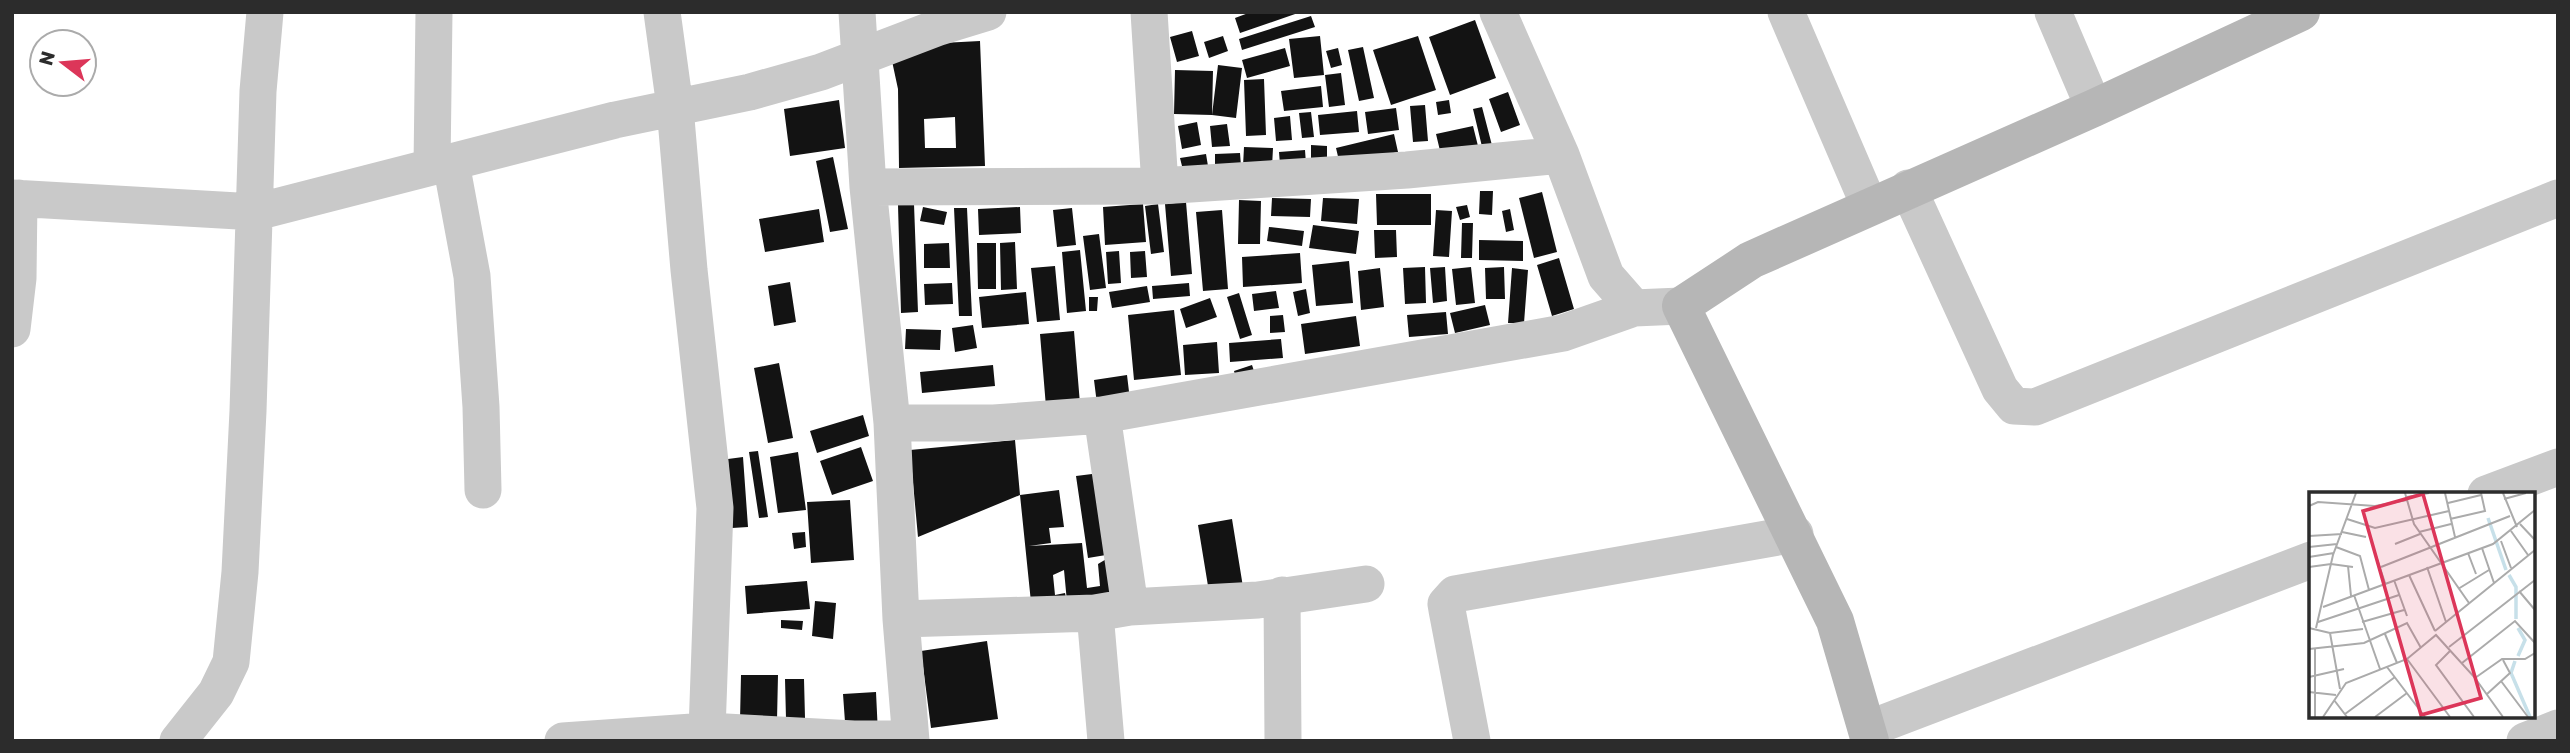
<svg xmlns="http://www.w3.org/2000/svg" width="2570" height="753" font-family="Rubik,sans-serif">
<rect width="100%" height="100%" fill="#fff"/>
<path fill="#131313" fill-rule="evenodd" d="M1251 12H1298V13L1240 33 1235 18Z
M1311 16 1315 27 1242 50 1239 39Z
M1475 20 1496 78 1450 95 1429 37Z
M1192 31 1199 56 1177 62 1170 37Z
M1223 36 1228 51 1209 58 1204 42Z
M1320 36 1324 75 1294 78 1289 39Z
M1418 36 1436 90 1391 105 1373 50Z
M980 41 985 166 899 168 898 89 892 61 942 43ZM955 117 956 148H925L924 119Z
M1363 47 1374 98 1359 101 1348 50Z
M1285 48 1290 66 1247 78 1242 60Z
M1338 48 1342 65 1331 68 1326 51Z
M1218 65 1242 68 1236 118 1212 115Z
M1175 70 1213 71 1212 115 1174 114Z
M1341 73 1345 105 1329 107 1325 75Z
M1264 79 1266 135 1246 136 1244 80Z
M1321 86 1323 107 1284 111 1281 91Z
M1508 92 1520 125 1501 132 1489 99Z
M839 100 845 148 790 156 784 109Z
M1449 100 1451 113 1438 115 1436 102Z
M1425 105 1428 141 1413 142 1410 106Z
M1482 107 1494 153 1484 155 1473 109Z
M1396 108 1399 130 1368 134 1365 112Z
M1357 111 1359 132 1320 135 1318 115Z
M1311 112 1314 137 1302 138 1299 113Z
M1290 116 1292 140 1276 141 1274 118Z
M1197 122 1201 145 1182 149 1178 126Z
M1227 124 1230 146 1212 147 1210 126Z
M1473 126 1479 150 1442 159 1436 134Z
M1394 134 1398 152 1340 165 1336 148Z
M1311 145 1327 146V161H1311Z
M1244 147 1273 148 1272 167 1243 166Z
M1305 150 1306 164 1280 165 1279 152Z
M1240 153 1241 166 1215 167V154Z
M1206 154 1208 166 1183 170 1180 158Z
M833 157 848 229 830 232 816 161Z
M1480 191H1493L1492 215 1479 214Z
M1542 192 1557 252 1534 258 1519 198Z
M1376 194H1431V225H1377Z
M1272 198 1311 199 1310 217 1271 216Z
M1323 198 1359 199 1357 224 1321 221Z
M1239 200 1261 201 1260 244H1238Z
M1186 202 1192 274 1171 276 1165 204Z
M914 204 918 312 901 313 898 205Z
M1143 204 1146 242 1105 245 1103 207Z
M1158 204 1164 252 1151 254 1145 206Z
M1467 205 1470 217 1460 220 1456 207Z
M923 207 947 212 944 225 920 221Z
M1020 207 1021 233 979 235 978 209Z
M954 208H967L972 316H959Z
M1072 208 1076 245 1057 247 1053 210Z
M819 209 824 242 765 252 759 219Z
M1510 209 1514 230 1506 232 1502 211Z
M1222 210 1228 289 1203 291 1196 212Z
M1436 210 1452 211 1449 257 1433 256Z
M1462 223H1473L1472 258H1461Z
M1313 225 1359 231 1356 254 1309 248Z
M1269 227 1304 231 1302 246 1267 241Z
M1374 230H1396L1397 257 1375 258Z
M1099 234 1106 288 1090 290 1083 236Z
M1479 240 1523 241V261L1479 260Z
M1015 242 1017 289 1001 290 1000 243Z
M949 243 950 268H924V244Z
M977 243H996V289H978Z
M1080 250 1086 311 1067 313 1062 252Z
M1119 251 1121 283 1108 284 1106 252Z
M1145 251 1147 277 1131 278 1130 252Z
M1300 253 1302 283 1243 287 1242 257Z
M1559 258 1574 309 1552 316 1537 265Z
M1349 261 1353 303 1316 306 1312 265Z
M1055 266 1060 320 1037 322 1031 268Z
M1425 267 1426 303 1405 304 1403 268Z
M1445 267 1447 301 1433 303 1430 268Z
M1471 267 1475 303 1456 305 1452 269Z
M1504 267 1505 299H1486L1485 268Z
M1380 268 1384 307 1361 310 1358 271Z
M1512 268 1528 270 1524 323H1508Z
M790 282 796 322 774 326 768 286Z
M952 283 953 304 925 305 924 284Z
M1189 283 1190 296 1153 299 1152 286Z
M1147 286 1150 302 1112 308 1109 292Z
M1306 289 1310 313 1298 316 1293 292Z
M1276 291 1279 308 1254 311 1252 294Z
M1026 292 1029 324 982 328 979 297Z
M1239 293 1252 335 1240 339 1227 297Z
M1089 297H1098L1097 311H1089Z
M1210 298 1217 317 1186 328 1180 309Z
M1485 305 1490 325 1455 333 1450 313Z
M1174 310 1181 375 1134 380 1128 315Z
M1446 312 1448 334 1409 337 1407 315Z
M1283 315 1285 332 1270 333V316Z
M1356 316 1360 346 1305 354 1301 324Z
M973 325 977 348 955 352 952 328Z
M906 329 941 330 940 350 905 349Z
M1074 331 1080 404 1046 407 1040 334Z
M1281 339 1283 358 1230 362 1229 343Z
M1217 342 1219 373 1185 375 1183 345Z
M779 363 793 438 768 443 754 368Z
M993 365 995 386 922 393 920 372Z
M1252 365 1256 377 1237 382 1234 371Z
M1127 375 1130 400 1097 404 1094 380Z
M863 415 869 436 817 453 810 431Z
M1015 440 1020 495 918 537 910 450Z
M861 447 873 481 832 495 820 461Z
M758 451 768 517 759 518 749 452Z
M798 452 806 510 778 513 770 457Z
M743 457 748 527 732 528 728 459Z
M1100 473 1112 554 1088 558 1076 476Z
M1059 490 1064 527 1049 528 1051 543 1029 546 1082 543 1087 588 1100 586 1098 564 1108 558 1113 601 1032 612 1020 495ZM1064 570 1067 602 1065 593 1055 595 1053 575Z
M850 500 854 560 811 563 807 502Z
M1232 519 1243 587 1209 592 1198 525Z
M805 532 806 547 794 549 792 533Z
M807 581 810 609 747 614 745 586Z
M815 601 836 603 833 639 812 636Z
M781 620 803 621 802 630 781 628Z
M987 641 998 719 931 728 921 651Z
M741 675H778L777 720H740Z
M785 679H804L805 718 786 719Z
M876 692 878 734 846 736 843 694Z"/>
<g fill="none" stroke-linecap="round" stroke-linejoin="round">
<path stroke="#c9c9c9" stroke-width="37" d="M662 12 675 107 689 270 715 508 707 731
M857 12 868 187 892 423 901 619 911 741
M1149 12 1160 186
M1498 12 1561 155 1606 276 1634 308
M1786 12 1869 205
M2053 12 2094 108
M451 163 472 276 481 407 483 490
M432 166 434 12
M868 187 1160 186 1407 170 1561 155
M1908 188 2000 389 2014 406 2035 407 2558 198
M12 198 256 212 615 120 750 92 821 72 939 27 988 12
M12 329 18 278 19 198
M1102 415 1130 607
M892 423H994L1102 415 1563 333 1634 308 1681 306
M2486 494 2558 467
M1282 595 1283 741
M1095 613 1106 741
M901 619 1095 613 1130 607 1258 600 1366 584
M1868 729 2311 560
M178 741 216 693 231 662 240 572 248 411 258 91 265 12
M563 741 707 731 854 739H911
M1472 741 1447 610 1446 604 1455 594 1795 534
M2525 741 2558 728"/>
<path stroke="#b6b6b6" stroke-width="38" d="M1870 741 1835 621 1681 306 1751 260 2094 108 2301 12"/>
</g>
<g transform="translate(2309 492)">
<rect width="226" height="226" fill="#fff"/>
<path fill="none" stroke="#c7e0e9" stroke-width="3.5" d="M179 26 197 78M200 83 207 95V127M209 164 216 148 209 136M206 169 202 181 221 225"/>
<path fill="none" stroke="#ababab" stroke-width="2" d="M96 1 105 32 160 111M136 1 146 45M194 1 208 35M98 5 120 1M195 7 217 1M139 11 172 3M0 14 9 10 66 14 98 8M38 27 66 36 140 19M141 27 176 19 172 1M211 32 226 48M202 39 219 63M33 40 57 45M110 40 142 32M0 44 33 42M192 49 202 76M86 52 111 42M0 55 28 52M27 55 51 64 60 98M173 56 185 91M159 61 167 82M67 64 76 91M0 65 25 61M39 74 42 104M0 75 22 72 44 75M72 75 201 24M118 75 137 130M100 83 126 139M85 88 98 124M149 97 180 78M210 99 226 118M45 103 71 177M14 115 184 52 226 18M9 130 90 103M53 130 95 118M0 136 21 141 54 137M7 136 24 63 47 1M126 139 226 58M21 141 31 197M76 142 88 171M140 155 226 88M0 157 55 151 98 131 112 156M141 159 127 173 165 225M98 167 141 225M153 171 206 129 226 151M78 175 116 225M0 185 35 177M166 186 194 225M192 189 219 225M0 200 27 203M178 202 201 181 194 168M25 208 38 225M36 222 86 185M6 225V157M14 225 37 191 98 167 127 143 166 186 193 167H216L226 161M66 225 98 201"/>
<path fill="#dc3659" fill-opacity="0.15" stroke="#dc3659" stroke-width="3.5" d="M114 2 172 206 112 223 54 19Z"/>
<rect width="226" height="226" fill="none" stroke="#2c2c2c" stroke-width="3.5"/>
</g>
<rect width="2570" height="753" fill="none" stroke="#2c2c2c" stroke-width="28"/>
<g transform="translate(63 63) rotate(286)"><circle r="33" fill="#ffffff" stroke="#ababab" stroke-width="2"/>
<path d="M0-5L12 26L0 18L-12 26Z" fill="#dc3659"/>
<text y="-10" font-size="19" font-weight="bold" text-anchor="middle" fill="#2c2c2c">N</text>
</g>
</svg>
